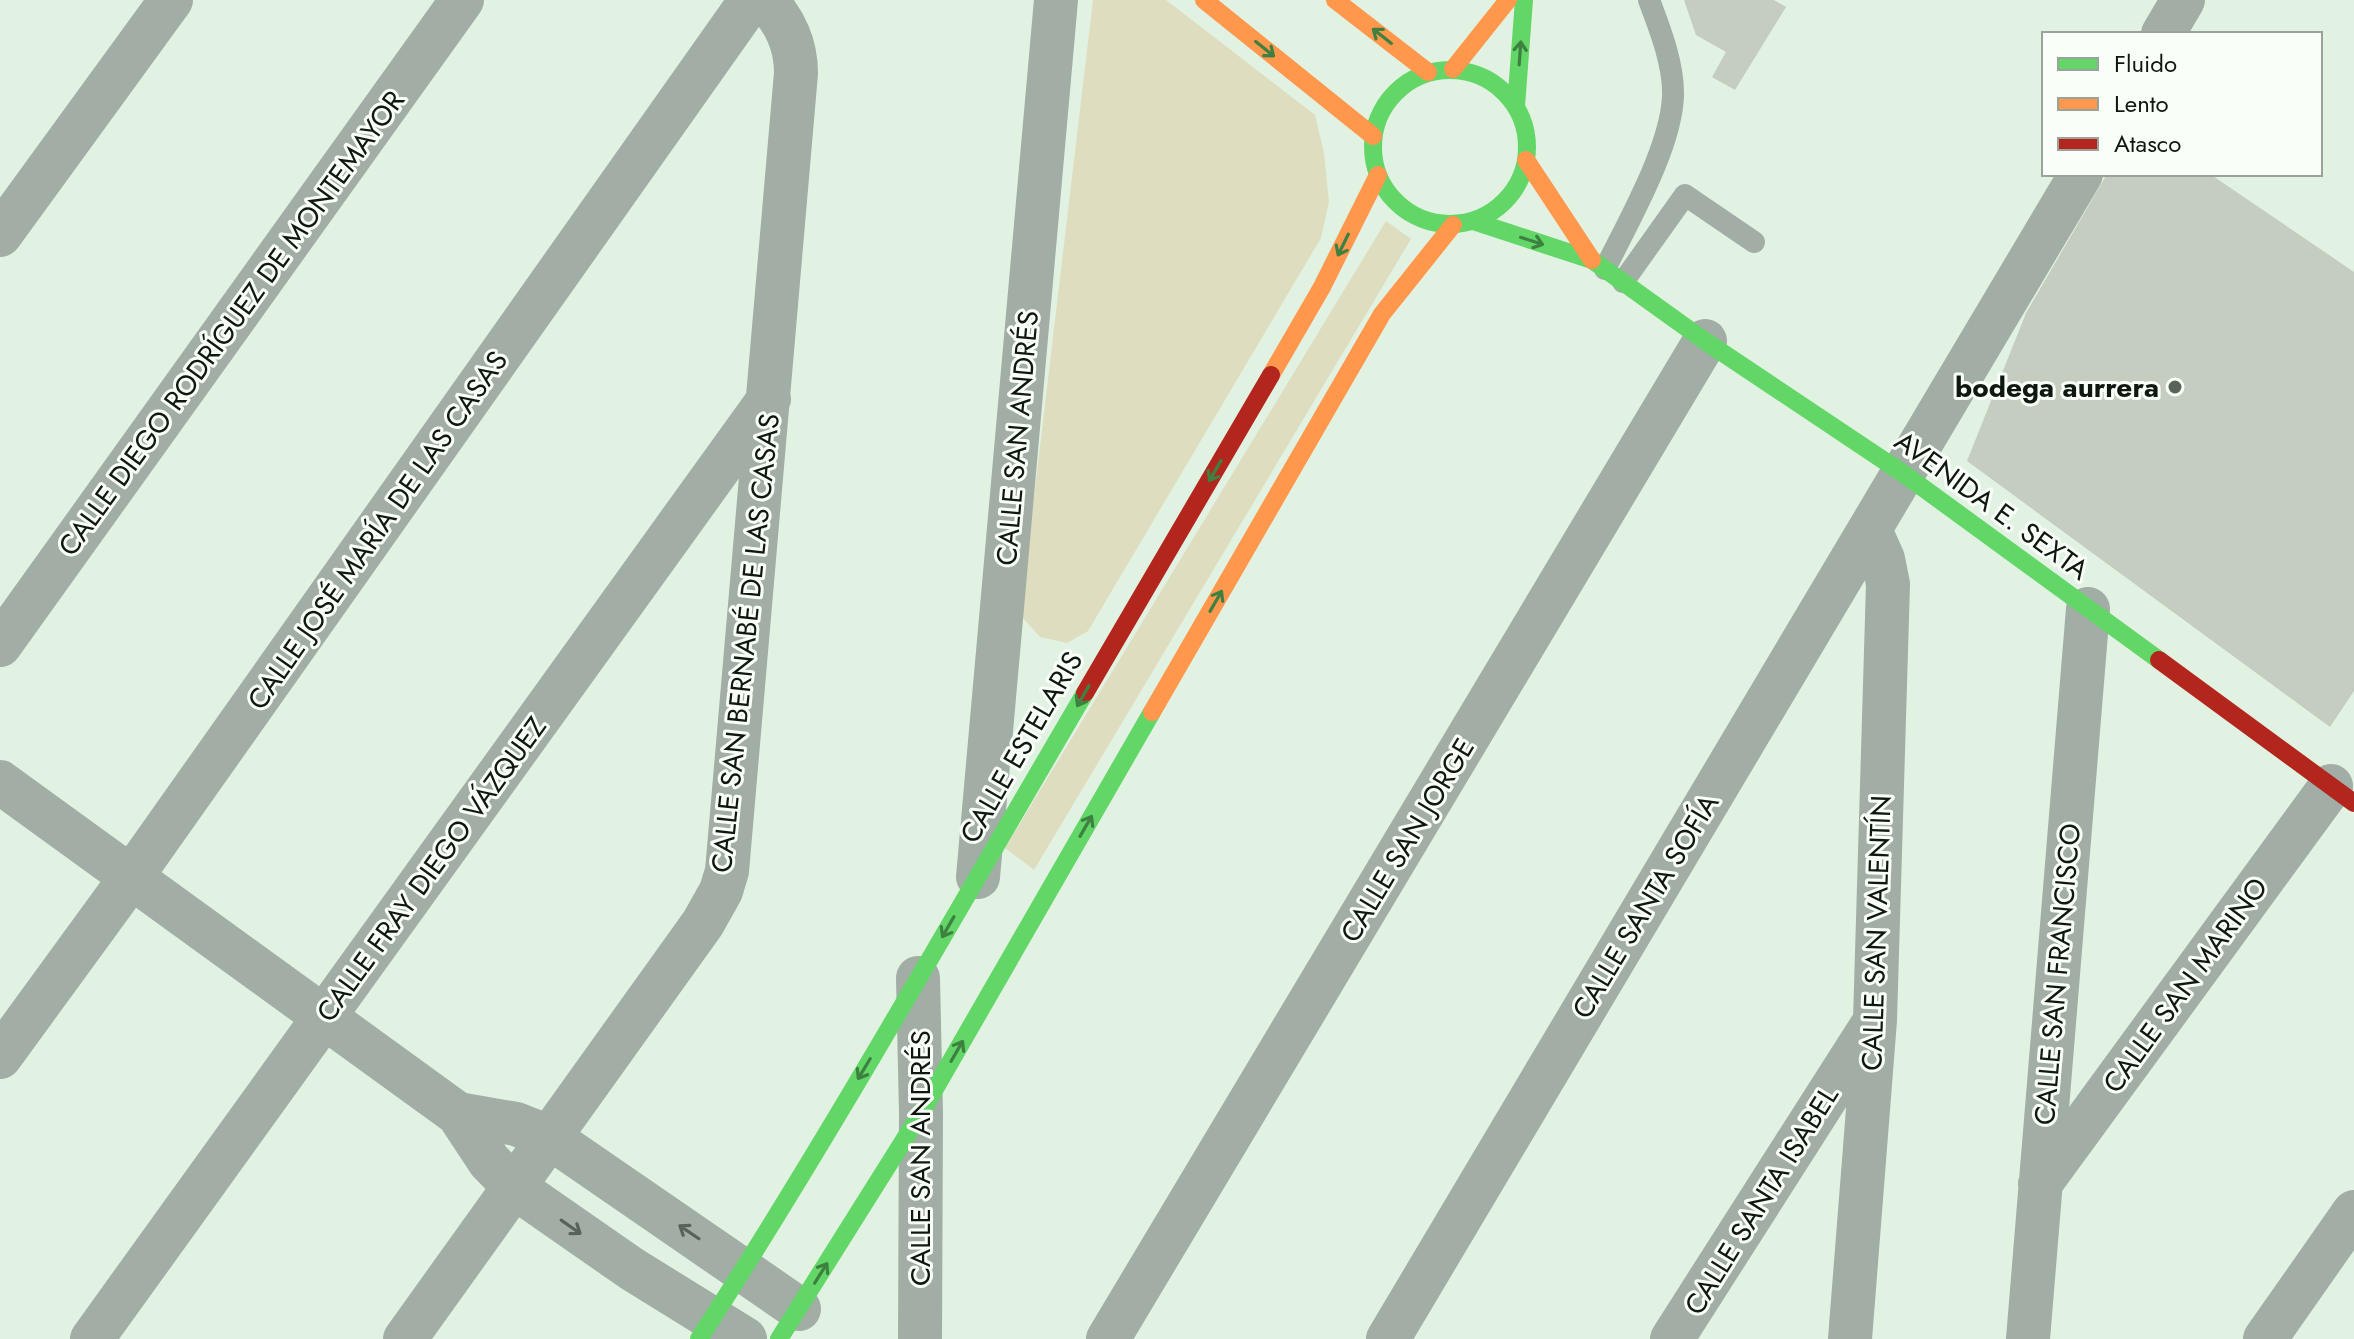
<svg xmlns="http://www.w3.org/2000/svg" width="2354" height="1339" font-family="Jost,sans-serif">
<rect width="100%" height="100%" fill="#e2f2e2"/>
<path fill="#deddbf" d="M1093 0H1166L1315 115 1324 153 1329 202 1321 238 1088 631 1067 643 1040 637 1020 615Z
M1386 221 1411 239 1034 870 1005 848Z"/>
<path fill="#c4cdbf" d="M1684 0H1774L1786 7 1735 90 1712 77 1726 52 1696 35Z
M2107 174H2210L2354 272V691L2330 727 1967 461 2026 313Z"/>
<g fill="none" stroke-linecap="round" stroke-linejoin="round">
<path stroke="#a2ada6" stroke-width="22" d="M1605 269C1628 222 1671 148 1673 96 1674 65 1660 29 1649 0
M1623 282 1685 195 1754 242"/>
<path stroke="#a2ada6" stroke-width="44" d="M2163 34 2183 0
M0 235 171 0
M0 645 462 0
M0 782 458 1114 489 1161 514 1187 632 1269 745 1339
M978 877 1056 0
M918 978 921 1113 920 1339
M0 1057 132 876 751 0
M458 1114 516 1124 549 1137 799 1309
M2040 1184 2331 786
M92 1339 769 399
M405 1339 703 923 721 891 727 871 796 73C796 44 785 22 766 0
M1108 1339 1705 341
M1388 1339 2081 174
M1672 1339 1873 1024
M1850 1339 1875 1020 1888 584 1883 559 1870 530
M2028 1339 2088 609
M2265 1339 2354 1212"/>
<path stroke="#63d668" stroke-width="18" d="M1373 147a77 77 0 1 1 154 0a77 77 0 1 1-154 0Z
M1516 106 1524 0
M1473 221 1592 260 1705 341 1904 474 2159 660
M699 1339C835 1128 958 909 1085 693
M779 1339 921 1113 1152 712"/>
<path stroke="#ff974d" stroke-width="18" d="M1204 0 1373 136
M1335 0 1428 72
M1453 69 1508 0
M1526 160 1592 260
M1271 375 1322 287 1378 175
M1152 712 1382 314 1453 225"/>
<path stroke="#b3261e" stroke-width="18" d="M2159 660 2354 803
M1085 693 1271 375"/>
</g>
<defs><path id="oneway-shaft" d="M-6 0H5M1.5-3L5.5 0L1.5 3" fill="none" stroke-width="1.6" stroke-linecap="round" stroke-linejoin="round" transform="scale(2)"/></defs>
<g stroke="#3d8040">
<use href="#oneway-shaft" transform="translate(1382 36) rotate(-142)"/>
<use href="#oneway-shaft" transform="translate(1265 49) rotate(39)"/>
<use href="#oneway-shaft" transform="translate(1520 53) rotate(-86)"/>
<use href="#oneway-shaft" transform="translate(1532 241) rotate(18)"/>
<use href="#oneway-shaft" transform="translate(1343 245) rotate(116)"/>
<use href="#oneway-shaft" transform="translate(1215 471) rotate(120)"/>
<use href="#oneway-shaft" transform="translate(1216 601) rotate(-60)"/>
<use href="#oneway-shaft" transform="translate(1083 696) rotate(120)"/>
<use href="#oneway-shaft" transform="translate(1086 826) rotate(-60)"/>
<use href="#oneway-shaft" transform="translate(948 927) rotate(120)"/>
<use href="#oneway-shaft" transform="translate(957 1051) rotate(-60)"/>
<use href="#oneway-shaft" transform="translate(864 1069) rotate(121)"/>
<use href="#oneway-shaft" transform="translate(821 1273) rotate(-58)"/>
</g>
<g stroke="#58625a">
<use href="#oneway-shaft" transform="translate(571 1227) rotate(35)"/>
<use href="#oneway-shaft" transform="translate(689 1232) rotate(-146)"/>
</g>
<circle fill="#586458" stroke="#f9fef8" stroke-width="3" cx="2175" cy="387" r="8"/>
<g text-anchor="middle" stroke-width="6" stroke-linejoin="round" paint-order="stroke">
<g font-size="28" fill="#0e180e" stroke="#f9fef8">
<text transform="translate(231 323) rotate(-54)" y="10">CALLE DIEGO RODRÍGUEZ DE MONTEMAYOR</text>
<text transform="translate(1017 438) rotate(-85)" y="10">CALLE SAN ANDRÉS</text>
<text transform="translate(1992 505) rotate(36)" y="10">AVENIDA E. SEXTA</text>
<text transform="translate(377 530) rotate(-55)" y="10">CALLE JOSÉ MARÍA DE LAS CASAS</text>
<text transform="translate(745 643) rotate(-84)" y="10">CALLE SAN BERNABÉ DE LAS CASAS</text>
<text transform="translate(1021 747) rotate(-60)" y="10">CALLE ESTELARIS</text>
<text transform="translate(1407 840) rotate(-59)" y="10">CALLE SAN JORGE</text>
<text transform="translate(431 869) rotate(-54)" y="10">CALLE FRAY DIEGO VÁZQUEZ</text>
<text transform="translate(1645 906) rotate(-59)" y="10">CALLE SANTA SOFÍA</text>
<text transform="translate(1876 933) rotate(-88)" y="10">CALLE SAN VALENTÍN</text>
<text transform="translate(2057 974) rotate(-85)" y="10">CALLE SAN FRANCISCO</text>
<text transform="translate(2185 985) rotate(-54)" y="10">CALLE SAN MARINO</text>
<text transform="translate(920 1158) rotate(-90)" y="10">CALLE SAN ANDRÉS</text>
<text transform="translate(1761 1200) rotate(-58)" y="10">CALLE SANTA ISABEL</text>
</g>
<g font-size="28" font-weight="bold" fill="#0e180e" stroke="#f9fef8" text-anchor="end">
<text x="2159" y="397">bodega aurrera</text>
</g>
</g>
<rect x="2042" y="32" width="280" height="144" fill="#f9fef8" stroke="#9ba29a" stroke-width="2"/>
<rect x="2058" y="58" width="40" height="12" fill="#63d668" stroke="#9ba29a" stroke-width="2"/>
<text x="2114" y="72" font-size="24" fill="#0e180e">Fluido</text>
<rect x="2058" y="98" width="40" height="12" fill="#ff974d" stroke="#9ba29a" stroke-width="2"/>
<text x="2114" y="112" font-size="24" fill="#0e180e">Lento</text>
<rect x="2058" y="138" width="40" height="12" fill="#b3261e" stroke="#9ba29a" stroke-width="2"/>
<text x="2114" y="152" font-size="24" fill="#0e180e">Atasco</text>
</svg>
